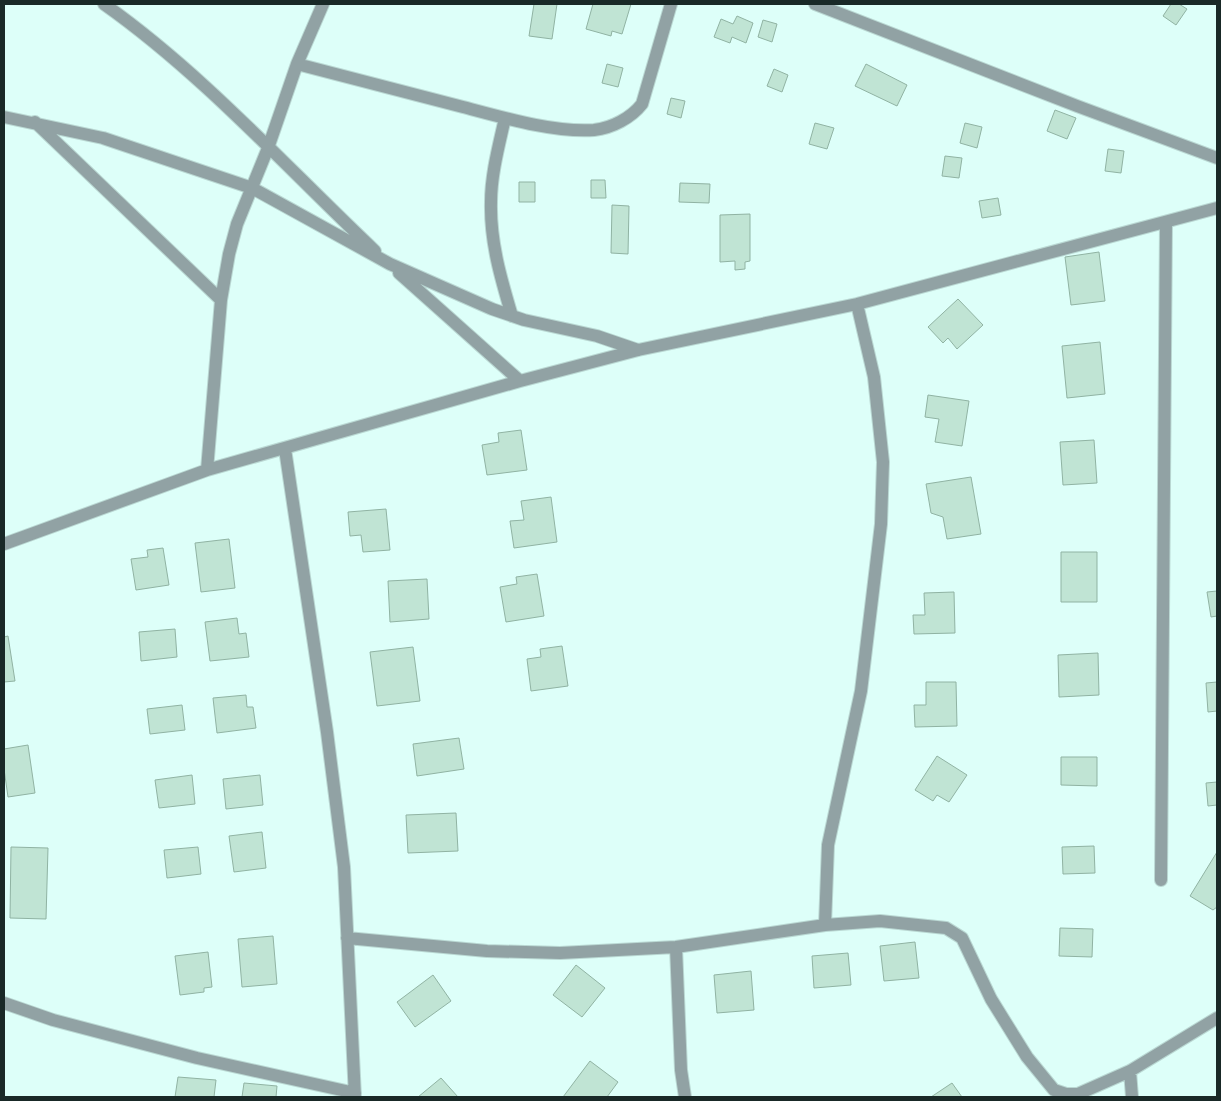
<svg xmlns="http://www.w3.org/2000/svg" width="1221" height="1101" font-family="'Asap Condensed',sans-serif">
<rect width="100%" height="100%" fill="#ddfff9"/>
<path fill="#c0e4d4" stroke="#90b3a3" d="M534 4H557L552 39 529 36Z
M593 4H631L622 34 612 31 611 36 586 29Z
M1171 4H1179L1187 9 1176 25 1163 16Z
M737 16 753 23 746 43 732 37 730 43 714 37 721 19 733 24Z
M763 20 777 24 772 42 758 37Z
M607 64 623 68 618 87 602 83Z
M866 64 907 85 897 106 855 86Z
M774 69 788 75 782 92 767 86Z
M671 98 685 101 681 118 667 114Z
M1055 110 1076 118 1067 139 1047 131Z
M815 123 834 128 827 149 809 144Z
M965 123 982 127 977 148 960 143Z
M1108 149 1124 151 1121 173 1105 171Z
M945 156 962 158 959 178 942 176Z
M591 180H605L606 198H591Z
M519 182H535V202H519Z
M680 183 710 184 709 203 679 202Z
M998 198 1001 215 982 218 979 201Z
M612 205 629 206 628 254 611 253Z
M750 214V261L745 262V269L735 270V261L720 262V215Z
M1099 252 1105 301 1071 305 1065 257Z
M958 299 983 325 957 349 948 338 943 343 928 327Z
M1100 342 1105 394 1067 398 1062 346Z
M928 395 969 401 962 446 935 442 939 419 925 417Z
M521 430 527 470 487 475 482 445 499 442 498 433Z
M1094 440 1097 483 1063 485 1060 442Z
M971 477 981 534 947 539 943 517 931 513 926 484Z
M551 497 557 542 514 548 510 521 524 520 521 501Z
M386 509 390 550 363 552 361 535 350 536 348 512Z
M229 539 235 588 201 592 195 543Z
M163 548 169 585 136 590 131 559 148 557 147 550Z
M1061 552H1097V602H1061Z
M537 574 544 616 506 622 500 587 517 584 516 577Z
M427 579 429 619 390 622 388 581Z
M1217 591V616L1211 617 1207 592Z
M954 592 955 633 914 634 913 615H925L924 593Z
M237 618 239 634 246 633 249 657 210 661 205 622Z
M175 629 177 657 141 661 139 632Z
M8 636 15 681 4 682V637Z
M562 646 568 686 531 691 527 659 541 657 540 649Z
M413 647 420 701 377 706 370 652Z
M1098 653 1099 695 1059 697 1058 655Z
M926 682H956L957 726 915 727 914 705H926Z
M1217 682V711L1208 712 1206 683Z
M246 695 247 707H253L256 728 217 733 213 698Z
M182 705 185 730 150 734 147 709Z
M459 738 464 769 417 776 413 744Z
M28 745 35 793 8 797 4 769V749Z
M937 756 967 775 949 802 937 795 933 801 915 790Z
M1061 757H1097V786L1061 785Z
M192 775 195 804 159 808 155 780Z
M260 775 263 805 226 809 223 779Z
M1217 782V805L1208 806 1206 783Z
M456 813 458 851 408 853 406 815Z
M262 832 266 868 234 872 229 836Z
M1094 846 1095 873 1063 874 1062 847Z
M11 847 48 848 46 919 10 918Z
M198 847 201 874 167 878 164 850Z
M1217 852V907L1213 910 1190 896Z
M1060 928 1093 929 1092 957 1059 956Z
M273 936 277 984 242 987 238 939Z
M915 942 919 978 884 981 880 946Z
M208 952 212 987 204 988V992L180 995 175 956Z
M848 953 851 985 814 988 812 956Z
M576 965 605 988 582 1017 553 995Z
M751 971 754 1010 717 1013 714 975Z
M433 975 451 1001 415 1027 397 1002Z
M590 1061 618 1082 607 1097H563Z
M178 1077 216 1080 214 1097H175Z
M441 1078 458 1097H418Z
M244 1083 277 1086 276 1097H242Z
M952 1083 962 1097H931Z"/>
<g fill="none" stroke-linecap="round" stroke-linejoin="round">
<defs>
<path id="street" d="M104 4C203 74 286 167 375 251
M815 4 1077 106 1217 158
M297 64C353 78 408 93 463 107 501 117 555 133 594 130 612 128 631 118 642 104L671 4
M4 117 103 138 252 188 390 264 492 309 524 320 597 336 638 350
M505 118C499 145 491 174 491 202 490 242 501 279 512 316
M35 122 221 300
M399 273 520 381
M285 449 327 732 344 867 355 1097
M207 470 221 300 229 254 237 224 268 148 297 64 323 4
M4 544 207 470 520 381 638 350 857 304 1217 208
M1161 880 1166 222
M825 925 828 845 861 691 881 524 883 462 874 377 857 304
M347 938 487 951 560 953 676 947 825 925 880 921 946 928 962 938 991 999 1027 1057 1054 1090 1066 1094H1078L1130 1071 1217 1018
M676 947 681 1070 685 1097
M4 1003 53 1020 197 1058 355 1093
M1130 1071 1132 1097"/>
</defs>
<use href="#street" stroke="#bad8d3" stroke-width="14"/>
<use href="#street" stroke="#91a2a4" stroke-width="12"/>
</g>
<rect width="1221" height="1101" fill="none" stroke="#192927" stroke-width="10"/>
</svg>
